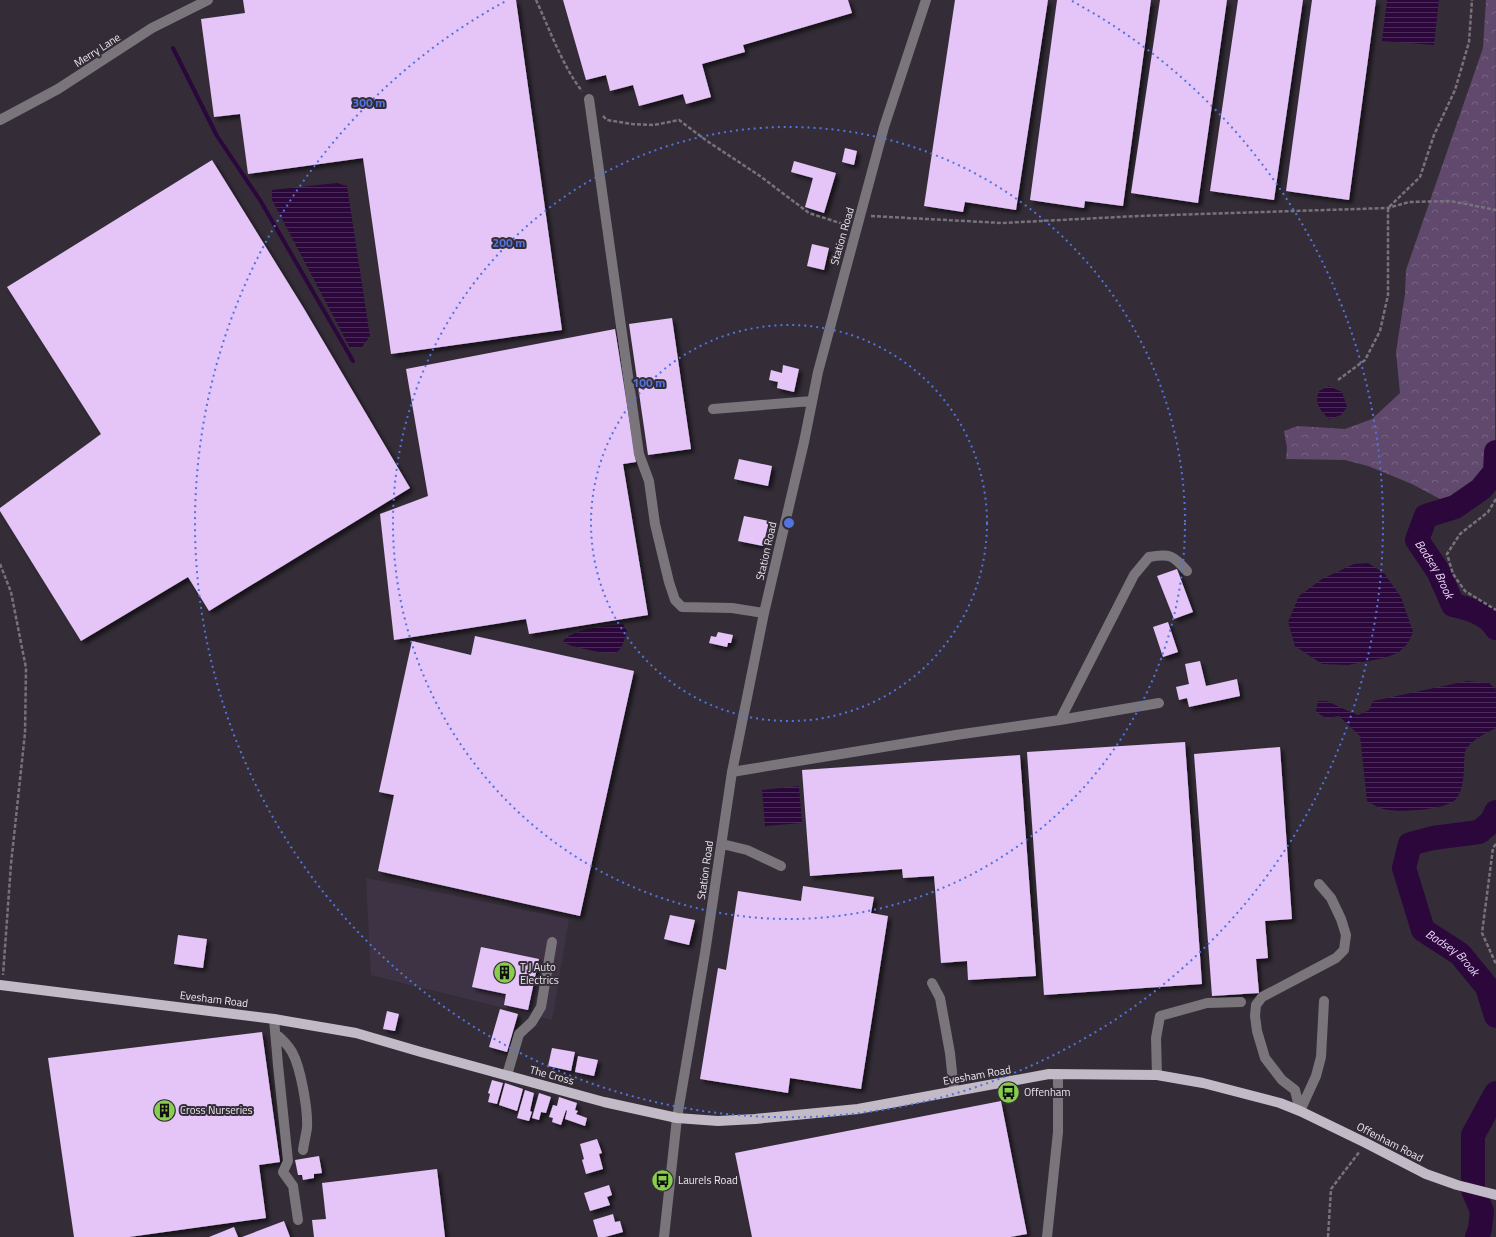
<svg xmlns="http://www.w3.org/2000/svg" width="1496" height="1237" font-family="'Titillium Web',sans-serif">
<defs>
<pattern id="forest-crowns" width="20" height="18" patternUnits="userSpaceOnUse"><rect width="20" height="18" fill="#60496d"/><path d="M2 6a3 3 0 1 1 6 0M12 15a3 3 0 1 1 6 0" fill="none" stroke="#776382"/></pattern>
<pattern id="water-rules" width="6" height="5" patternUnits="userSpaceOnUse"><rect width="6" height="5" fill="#2c073c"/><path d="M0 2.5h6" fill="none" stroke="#4b2b58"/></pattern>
<filter id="shadow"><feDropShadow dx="3.5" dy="3.5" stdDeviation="2" flood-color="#0009"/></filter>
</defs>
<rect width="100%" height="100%" fill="#342d38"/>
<path fill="#3e3345" d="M366 878 569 919 552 1020 371 975Z"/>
<path fill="url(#forest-crowns)" d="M1486 0H1496L1495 472 1481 489 1455 507 1412 484 1368 466 1345 460 1286 459 1287 448 1284 431 1298 426 1345 429 1372 419 1400 393 1396 352 1405 294 1406 270 1483 48Z"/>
<path fill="url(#water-rules)" d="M1387 0H1439L1434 45 1382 41Z
M337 183 347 186 370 336 362 347 350 348 272 200V190Z
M1329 386 1342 392 1347 407 1341 415 1329 419C1320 410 1314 404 1319 391Z
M1368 563 1384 573 1401 597 1413 632 1408 643 1398 653 1384 658 1348 665 1322 664 1295 646 1288 622 1299 596 1322 579 1354 564Z
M623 624 627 631C625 637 623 648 617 652 609 656 582 648 572 646L567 644 563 641C574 628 606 626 623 624Z
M1467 681 1489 683 1496 689V728C1486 733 1469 741 1465 752 1464 755 1465 759 1464 762 1464 773 1464 787 1457 798 1448 810 1404 812 1389 810 1380 809 1374 805 1367 801L1360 736 1339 716 1326 718 1316 712 1318 701H1327L1346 710 1358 715 1369 710 1373 701Z
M799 786 802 823 765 826 762 790Z"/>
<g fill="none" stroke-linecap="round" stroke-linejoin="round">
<path stroke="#2c073c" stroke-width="4" d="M173 48 217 136 260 200 353 361"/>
<g stroke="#2c073c" stroke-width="24">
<path id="s1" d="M1496 452 1495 472 1481 489 1455 507 1426 516 1417 540 1438 571 1453 605C1469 609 1487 613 1496 628"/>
<path id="s2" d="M1496 812 1491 822 1479 832 1433 838 1410 844 1404 868 1423 930 1460 954 1487 987 1496 1016"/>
<path d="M1477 1237 1480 1229 1482 1211 1473 1190V1135L1496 1093"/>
</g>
</g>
<path fill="#e5c4f8" filter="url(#shadow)" d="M243 0H516L562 330 391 354 363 158 248 174 240 114 214 117 201 19 245 13Z
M563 0H848L852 13 743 45 745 52 702 64 711 97 686 104 683 94 639 106 633 85 610 91 606 75 586 80Z
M955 0H1048L1016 210 965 202 963 212 924 206Z
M1057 0H1151L1123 206 1085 201 1084 208 1030 200Z
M1160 0H1227L1198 203 1131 193Z
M1238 0H1303L1274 200 1210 191Z
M1312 0H1376L1349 200 1286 191Z
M845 148 857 151 854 165 842 162Z
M212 160 303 307 410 488 209 611 188 577 81 641 0 511V508L101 434 7 287Z
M794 161 836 173 824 213 805 207 813 178 791 172Z
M812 244 829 248 824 270 807 266Z
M672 318 691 449 648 455 629 324Z
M615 329 636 462 623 464 648 615 529 634 526 619 394 640 380 514 428 496 406 369Z
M783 365 799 369 794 392 777 388 778 382 769 380 771 370 782 373Z
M739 459 772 466 768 486 734 479Z
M744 516 769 521 763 546 738 541Z
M1177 569 1193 612 1174 619 1157 576Z
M1168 622 1178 652 1163 657 1153 627Z
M718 632 733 635 731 643H728L727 647 709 643 711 636 716 637Z
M475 636 634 671 580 916 378 871 394 795 379 792 412 641 471 655Z
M1200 661 1206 686 1237 679 1240 696 1189 707 1187 698 1179 700 1176 687 1189 684 1185 664Z
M1185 742 1202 984 1044 995 1027 752Z
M1280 747 1292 919 1265 921 1268 958 1256 959 1259 993 1212 996 1194 754Z
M1020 755 1036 976 968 980 967 961 941 963 934 876 903 878 902 869 810 876 802 770Z
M803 886 874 897 871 913 888 916 861 1089 790 1078 788 1093 700 1079 718 968 726 970 738 891 801 901Z
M670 915 695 920 689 945 664 939Z
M178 935 207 939 203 968 174 964Z
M481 947 539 959 528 1010 504 1005 506 994 472 987Z
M500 1009 518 1014 507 1052 489 1047Z
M387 1011 399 1014 395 1031 383 1029Z
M262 1032 280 1162 259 1165 266 1218 129 1237H74L48 1058Z
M552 1048 575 1052 571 1071 548 1066Z
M578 1056 598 1060 594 1076 575 1072Z
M492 1080 503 1083 497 1104 488 1102 490 1094 488 1093Z
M505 1083 523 1089 517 1111 499 1105Z
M525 1090 534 1093 530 1111 532 1112 529 1121 517 1118Z
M539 1093 551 1097 546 1113 541 1112 539 1120 532 1118Z
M559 1097 577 1103 575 1110 578 1111 576 1114 587 1118 585 1126 565 1119 567 1111 566 1110 561 1125 552 1122 553 1118 549 1117 553 1105 557 1106Z
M1001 1101 1027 1234 1010 1237H752L735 1153Z
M597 1139 602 1153 599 1154 603 1169 586 1174 582 1160 584 1159 580 1144Z
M319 1156 322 1173 314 1174V1178L303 1180 302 1175H298L295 1160Z
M437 1169 445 1237H314L312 1220 326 1219 322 1183Z
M661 1172 666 1173 665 1180 660 1179Z
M609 1185 612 1195 607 1197 610 1205 590 1211 584 1193Z
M613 1214 615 1222 620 1221 623 1232 605 1237H598L593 1220Z
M284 1221 290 1237H242Z
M234 1227 238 1237H209Z"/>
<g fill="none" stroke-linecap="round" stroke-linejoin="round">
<path stroke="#78727c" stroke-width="2.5" stroke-dasharray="4 2" stroke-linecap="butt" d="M536 0C549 28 563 67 582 91
M603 116 607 120 632 124 654 125 679 120 707 141 760 176 809 213 846 225
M871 216 1002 223 1138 216 1388 208 1409 202 1450 201 1496 210
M1338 380 1365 360 1380 331 1388 295V208L1420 177 1434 135 1455 90 1469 42 1472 0
M1496 499 1488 512 1460 534 1447 554 1453 574 1465 591 1496 610
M0 564 11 592 26 668 25 733 11 864 3 975
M1496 844 1493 848 1482 933 1496 964
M1328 1237 1331 1189 1360 1151"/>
<path stroke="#79757b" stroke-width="10" d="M589 99 639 454 649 481 655 524 669 582 675 600 682 607 732 608 764 613
M0 120 58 89 152 28 208 0
M713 409 812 401
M1060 720 1134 575 1149 557C1171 553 1173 556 1187 571
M732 772 956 735 1060 720 1159 703
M722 844 747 850 781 866
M932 983 940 998 950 1053 954 1091
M274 1019 278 1065 288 1161 283 1172 293 1186 298 1220
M276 1034C282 1039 288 1045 292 1052 301 1068 308 1110 307 1128 306 1135 304 1143 303 1150
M507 1075 519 1034 532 1022 541 1007 552 942
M1157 1075 1156 1038 1160 1016 1207 1003 1241 1002
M1300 1111 1295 1090 1282 1080 1265 1058 1257 1031 1255 1016 1256 1005 1262 997 1336 958 1344 950 1346 935 1341 919 1331 898 1319 884
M1300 1111 1316 1076 1321 1057 1324 1001
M664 1237 677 1118 705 953 732 772 764 613 804 442 818 372 884 127 926 0
M1047 1237 1058 1132V1074"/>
<path stroke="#c2bac7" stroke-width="10" d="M0 985 274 1019 356 1033 421 1052 604 1102 677 1118 718 1121 755 1119 858 1109 1049 1074 1157 1075 1203 1083 1280 1103 1300 1111 1366 1143 1426 1174 1457 1185 1496 1195"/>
</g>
<g fill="none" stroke="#5174de" stroke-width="2" stroke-dasharray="2 4">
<circle cx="789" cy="523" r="198"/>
<circle cx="789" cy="523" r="396"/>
<path d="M1072 1A594 594 0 1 1 506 1"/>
</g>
<defs>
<symbol id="building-disc" viewBox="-11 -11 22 22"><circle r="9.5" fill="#87cf4a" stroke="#342d38"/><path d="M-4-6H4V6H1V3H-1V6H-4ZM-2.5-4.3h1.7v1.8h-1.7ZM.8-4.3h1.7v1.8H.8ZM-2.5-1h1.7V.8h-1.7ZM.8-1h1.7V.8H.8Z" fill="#111"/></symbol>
<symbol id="bus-disc" viewBox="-11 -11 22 22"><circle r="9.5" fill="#87cf4a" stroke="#342d38"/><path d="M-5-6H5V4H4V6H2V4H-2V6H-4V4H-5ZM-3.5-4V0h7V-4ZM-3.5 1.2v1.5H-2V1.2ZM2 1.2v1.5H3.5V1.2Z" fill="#111"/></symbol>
</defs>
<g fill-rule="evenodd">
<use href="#building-disc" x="492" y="960" width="25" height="25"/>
<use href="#bus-disc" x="996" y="1080" width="25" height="25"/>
<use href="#building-disc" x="152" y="1098" width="25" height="25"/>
<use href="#bus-disc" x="650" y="1168" width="25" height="25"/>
</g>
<g text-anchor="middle" stroke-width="4" stroke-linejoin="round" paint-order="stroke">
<g font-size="11" fill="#ece7ef" stroke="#342d38">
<text transform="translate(97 50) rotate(-33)" y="4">Merry Lane</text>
<text transform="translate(842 236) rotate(-74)" y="4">Station Road</text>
<text transform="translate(766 551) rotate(-77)" y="4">Station Road</text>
<text transform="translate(705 870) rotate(-82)" y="4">Station Road</text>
<text transform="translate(214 999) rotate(7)" y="4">Evesham Road</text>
<text transform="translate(552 1075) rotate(15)" y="4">The Cross</text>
<text transform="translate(977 1075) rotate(-10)" y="4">Evesham Road</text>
<text transform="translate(1390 1142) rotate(27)" y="4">Offenham Road</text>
</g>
<g font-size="11" fill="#ece7ef" stroke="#342d38" text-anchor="start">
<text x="520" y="971">T J Auto<tspan x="520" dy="13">Electrics</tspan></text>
<text x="1024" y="1096">Offenham</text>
<text x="180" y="1114">Cross Nurseries</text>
<text x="678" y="1184">Laurels Road</text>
</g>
<g font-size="12" font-style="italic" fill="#ebd6f8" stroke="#342d38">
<text dy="4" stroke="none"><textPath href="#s1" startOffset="164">Badsey Brook</textPath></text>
<text dy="4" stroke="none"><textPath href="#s2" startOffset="224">Badsey Brook</textPath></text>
</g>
</g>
<circle cx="789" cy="523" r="6" fill="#5174de" stroke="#342d38" stroke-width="2"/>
<g font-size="12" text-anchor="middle" font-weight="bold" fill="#5174de" stroke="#342d38" stroke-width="4" stroke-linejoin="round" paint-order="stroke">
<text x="369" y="107">300 m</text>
<text x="509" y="247">200 m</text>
<text x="649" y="387">100 m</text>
</g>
</svg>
